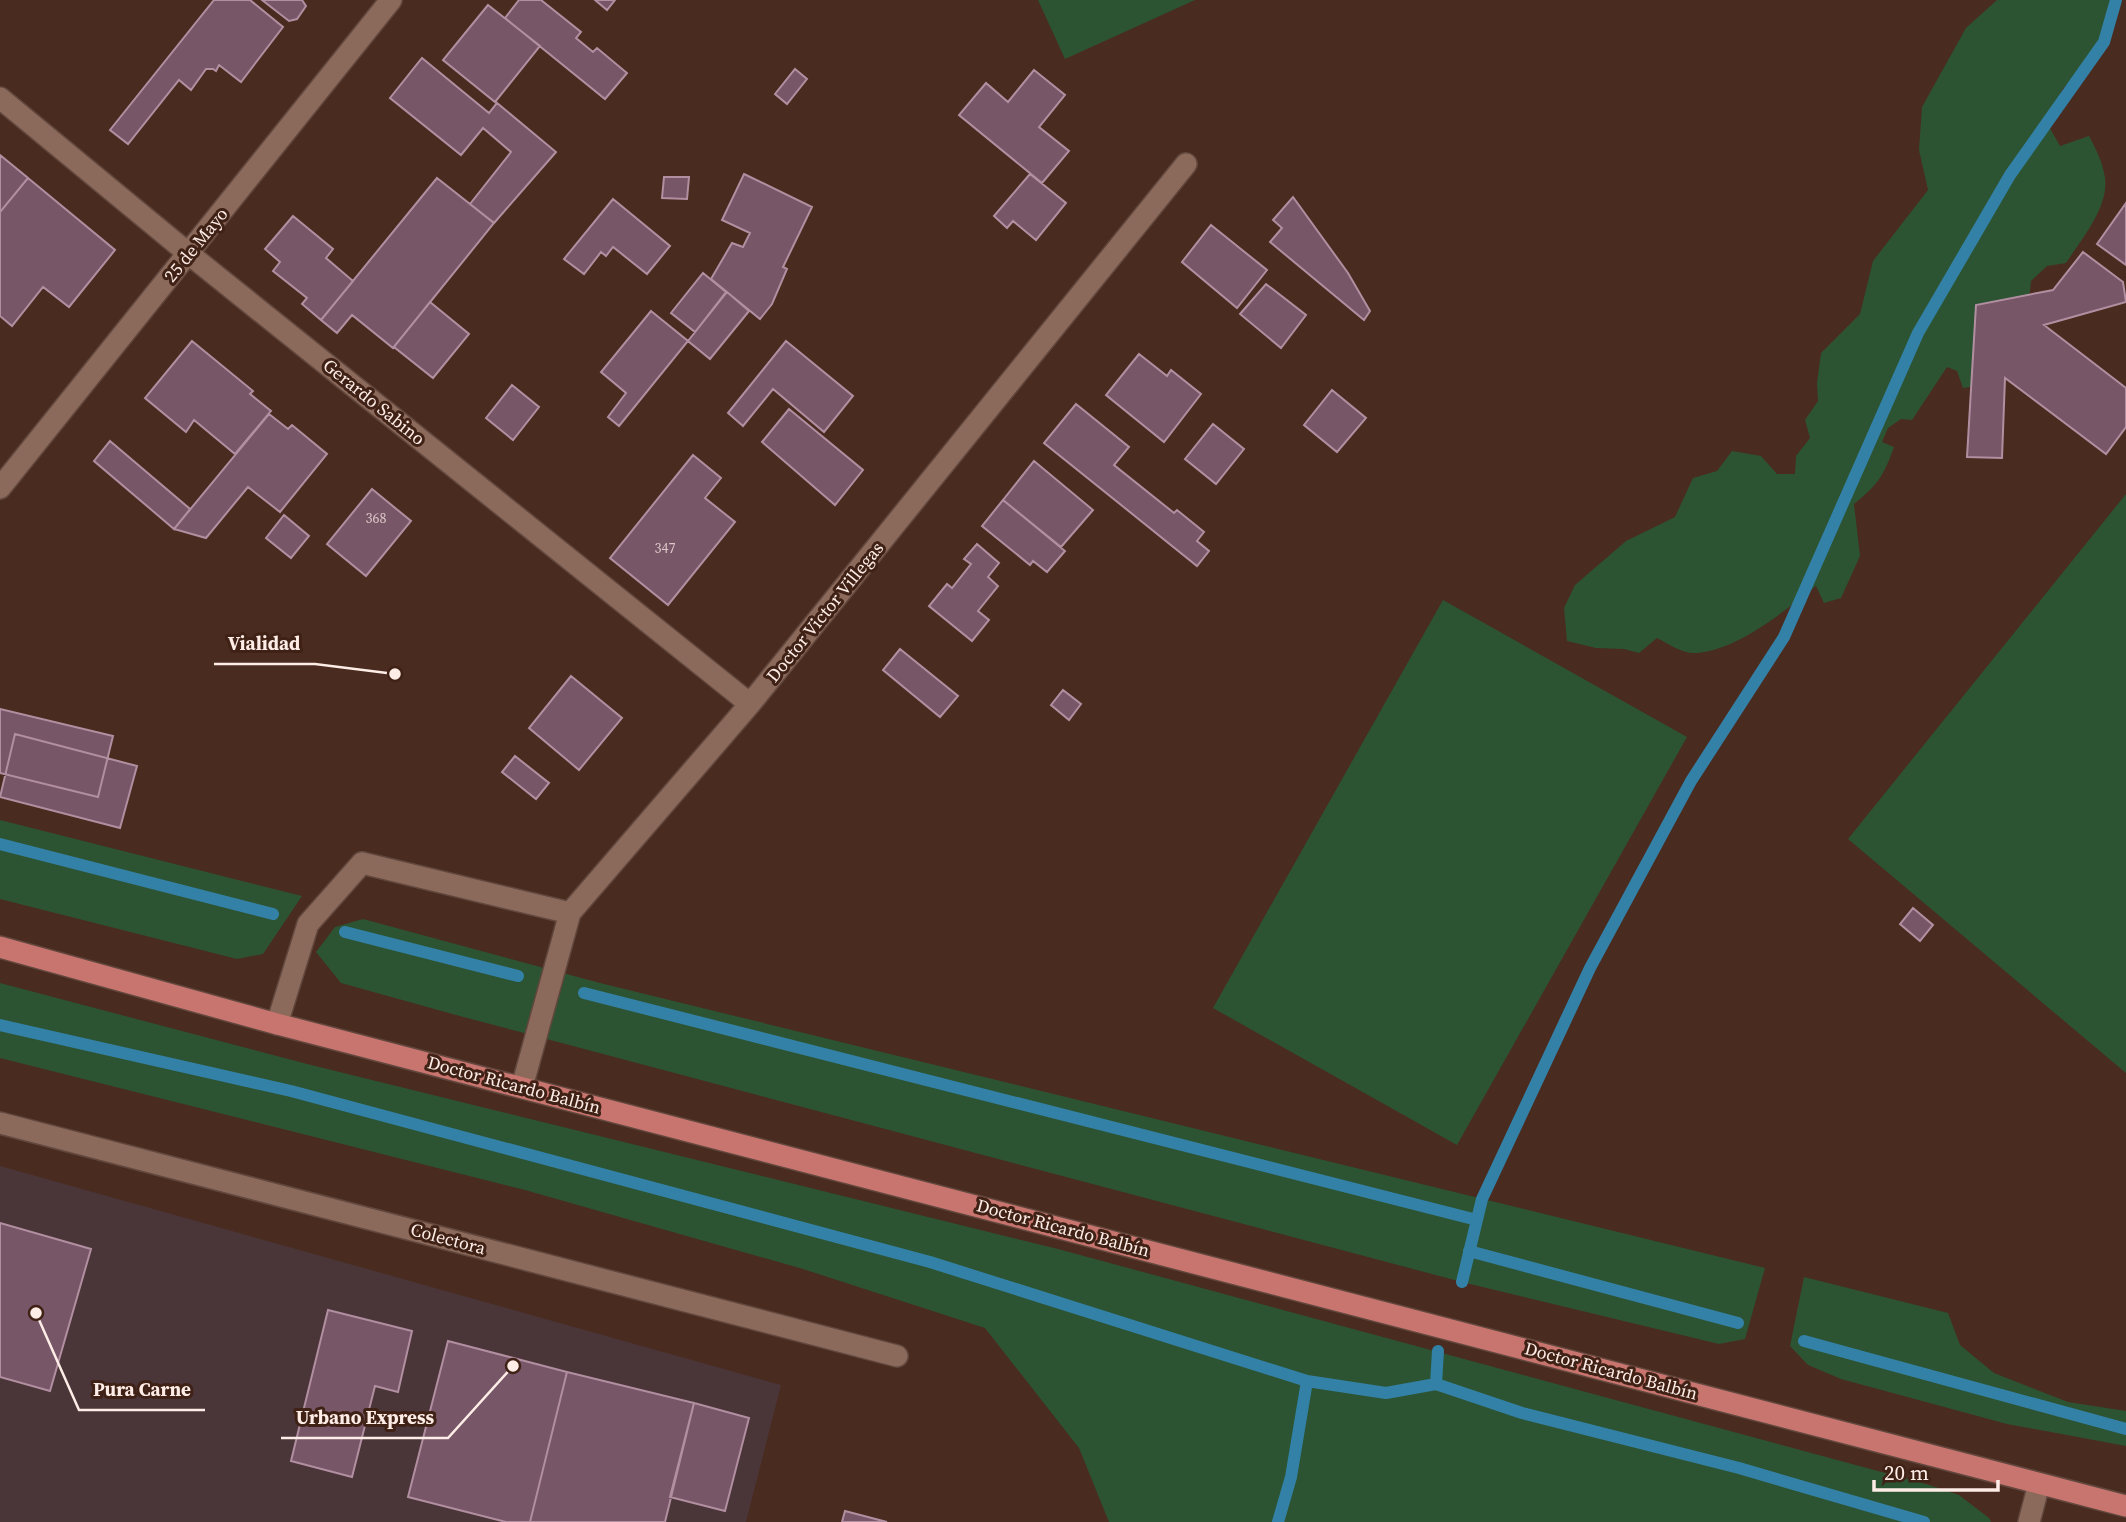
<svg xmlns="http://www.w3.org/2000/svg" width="2126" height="1522" font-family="'Source Serif 4',serif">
<rect width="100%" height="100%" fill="#4a2b1f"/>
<path fill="#4a3639" d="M0 1166 781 1385 746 1522H0Z"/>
<path fill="#2c5433" d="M1038 0H1195L1065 59Z
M1997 0H2110L2093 64 2063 88 2047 123 2060 146 2089 136C2096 149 2103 163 2105 178 2109 207 2081 240 2066 263L2047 266 2031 281 2025 337 1992 384 1963 388 1957 371 1947 367 1912 420 1901 419 1888 428 1882 442 1894 447C1884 475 1878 485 1854 504L1860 556 1841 598 1824 603 1816 586C1784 611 1735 653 1692 653 1682 653 1667 643 1657 638L1639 653 1624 649 1596 648 1567 641 1564 608 1575 585 1626 541 1675 517 1693 478 1717 471 1732 451 1761 456 1777 474H1795L1796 456 1810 438 1805 420 1818 401 1817 383 1821 353 1860 314 1873 261 1928 190 1919 150 1922 107 1966 28Z
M2126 494V1073L1848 839Z
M1443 600 1687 737 1457 1145 1213 1008Z
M0 820 302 896 263 954 237 959 0 899Z
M363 919 600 983 1765 1268 1745 1339 1719 1344 1462 1282 456 1015 341 983 316 952 335 927Z
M0 983 307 1064 1058 1249 1926 1484 1959 1495 1989 1518 1991 1522H1109L1079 1448 985 1328 803 1269 525 1190 0 1058Z
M1804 1277 1948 1313 1960 1345 1994 1373 2068 1402 2126 1411V1446L2007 1424 1841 1379 1808 1365 1790 1346Z"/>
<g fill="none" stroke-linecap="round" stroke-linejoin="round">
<path stroke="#3481a7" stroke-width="12" d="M0 844 273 914
M345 932 518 976
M584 993 1477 1220
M0 1025 291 1091 930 1262 1307 1381
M1469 1251 1738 1323
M1462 1282 1482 1199 1590 968 1691 781 1784 637 1918 333 2010 175 2104 42 2116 0
M1804 1341 2126 1429
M1436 1384 1522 1413 1739 1468 1924 1522
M1278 1522 1291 1477 1307 1381 1386 1393 1436 1384 1438 1351"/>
</g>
<path fill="#765667" stroke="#b28ea1" stroke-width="2" d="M214 0H250L283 27 241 82 219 65 216 71 213 69H206L191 90 179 80 128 144 110 130Z
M262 0H302L306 6 297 19 289 21Z
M519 0H541L581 32 576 38 593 52 597 48 627 73 605 99 505 18Z
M595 0H615L607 10Z
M488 5 540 46 495 102 443 60Z
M422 58 489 113 497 103 556 152 494 223 470 204 511 152 483 128 461 155 390 98Z
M795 69 807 79 787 104 775 94Z
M1034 70 1065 95 1039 127 1069 151 1042 183 959 115 986 83 1008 102Z
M0 155 28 178 0 212Z
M744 174 812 207 783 267 787 269 772 304 760 319 711 279 732 243 743 247 750 233 722 220Z
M1030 174 1066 203 1036 240 1013 221 1007 228 994 216Z
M664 177H689L687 199 662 198Z
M28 178 115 250 69 307 43 287 12 326 0 316V212Z
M437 178 494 223 393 348 352 315 337 333 321 320Z
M1293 197 1348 273 1370 311 1364 320 1270 242 1282 228 1273 220Z
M613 199 670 246 647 274 613 247 606 256 601 252 584 274 564 259Z
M2126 203V265L2097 244Z
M293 216 333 249 326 258 353 281 321 320 302 304 307 298 273 271 280 262 265 249Z
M1211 225 1267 270 1237 308 1182 262Z
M2083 252 2123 282 2126 302 2044 325 2126 388V427L2106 454 2005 378 2002 458 1967 457 1976 305 2053 290Z
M703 273 726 292 695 332 671 313Z
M1266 284 1306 315 1281 348 1240 314Z
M727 292 749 311 710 359 688 341Z
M430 302 469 334 433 378 394 347Z
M651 311 688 341 619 426 608 417 626 393 601 372Z
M192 341 253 391 250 394 271 411 235 454 194 420 186 432 145 398Z
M786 341 853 396 824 432 773 389 743 426 728 413Z
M1139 354 1167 376 1171 370 1201 394 1164 442 1106 395Z
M512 385 539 407 513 440 486 418Z
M1332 390 1366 418 1337 452 1304 425Z
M1076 404 1129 447 1114 465 1174 513 1177 510 1204 532 1197 541 1209 551 1197 566 1044 443Z
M789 409 863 470 835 505 762 442Z
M269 414 288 429 292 425 327 454 280 512 248 487 206 538 174 529Z
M1213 424 1244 449 1216 484 1185 459Z
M110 441 190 509 174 529 94 461Z
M693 455 721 478 705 498 735 522 668 605 610 558Z
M1034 461 1093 510 1061 547 1003 500Z
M372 489 411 521 366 576 327 544Z
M1003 500 1065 551 1047 572 1033 561 1030 565 982 526Z
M284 515 309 536 291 558 266 538Z
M977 544 999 563 988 577 998 586 978 611 989 620 972 641 929 606 947 584 952 588 971 564 964 559Z
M900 649 958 696 940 717 883 670Z
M571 676 622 718 579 770 529 728Z
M1063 690 1081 704 1069 720 1051 705Z
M0 709 113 736 98 797 0 773Z
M15 734 137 766 120 828 0 797Z
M515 756 549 783 536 799 502 772Z
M1913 908 1933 925 1920 941 1900 924Z
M0 1223 91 1249 50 1391 0 1377Z
M328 1310 412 1331 398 1392 375 1386 352 1477 291 1461Z
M448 1341 567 1372 530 1522H506L408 1497Z
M567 1372 694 1403 665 1522H530Z
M694 1403 749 1418 725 1511 670 1497Z
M845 1511 887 1522H842Z"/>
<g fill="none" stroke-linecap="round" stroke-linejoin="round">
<defs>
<path id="lane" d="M362 863 570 913"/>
<path id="street" d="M0 98 189 254 750 704
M0 488 391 0
M277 1024 308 924 362 863
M522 1087 570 913 750 704 1186 164
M0 1123 897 1356
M2029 1522 2039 1484"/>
<path id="primary" d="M0 947 277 1024 2126 1506"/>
</defs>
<use href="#lane" stroke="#61473d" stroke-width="24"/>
<use href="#street" stroke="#61473d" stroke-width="24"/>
<use href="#primary" stroke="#61473d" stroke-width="24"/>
<use href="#lane" stroke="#8c6a5b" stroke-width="21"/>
<use href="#street" stroke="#8c6a5b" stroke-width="21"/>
<use href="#primary" stroke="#c9756f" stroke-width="21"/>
</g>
<g text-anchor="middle" stroke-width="6" stroke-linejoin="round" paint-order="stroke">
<g font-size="14" fill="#dcc7c7">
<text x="376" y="523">368</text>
<text x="665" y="553">347</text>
</g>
<g font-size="18" fill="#feede7" stroke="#3f2115">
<text transform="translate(196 245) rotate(-51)" y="6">25 de Mayo</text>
<text transform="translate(374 402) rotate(39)" y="6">Gerardo Sabino</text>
<text transform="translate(825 612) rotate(-51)" y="6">Doctor Victor Villegas</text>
<text transform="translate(514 1085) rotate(15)" y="6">Doctor Ricardo Balbín</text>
<text transform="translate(1063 1228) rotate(15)" y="6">Doctor Ricardo Balbín</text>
<text transform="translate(448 1239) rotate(15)" y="6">Colectora</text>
<text transform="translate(1611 1371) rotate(15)" y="6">Doctor Ricardo Balbín</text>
</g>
</g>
<path fill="none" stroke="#feede7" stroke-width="2.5" d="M395 674L315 664H214M36 1313L79 1410H205M513 1366L448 1438H281"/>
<g fill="#feede7" stroke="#3f2115" stroke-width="2.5">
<circle cx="395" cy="674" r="7"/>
<circle cx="36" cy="1313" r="7"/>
<circle cx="513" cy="1366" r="7"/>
</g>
<g font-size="19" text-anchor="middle" font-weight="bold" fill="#feede7" stroke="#3f2115" stroke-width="6" stroke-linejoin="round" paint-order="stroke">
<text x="264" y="650">Vialidad</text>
<text x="142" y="1396">Pura Carne</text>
<text x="365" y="1424">Urbano Express</text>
</g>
<path d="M1874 1480v10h124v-10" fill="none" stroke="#feede7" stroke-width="3.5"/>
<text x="1884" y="1480" font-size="21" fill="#feede7" stroke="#3f2115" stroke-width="5" paint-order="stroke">20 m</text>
</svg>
